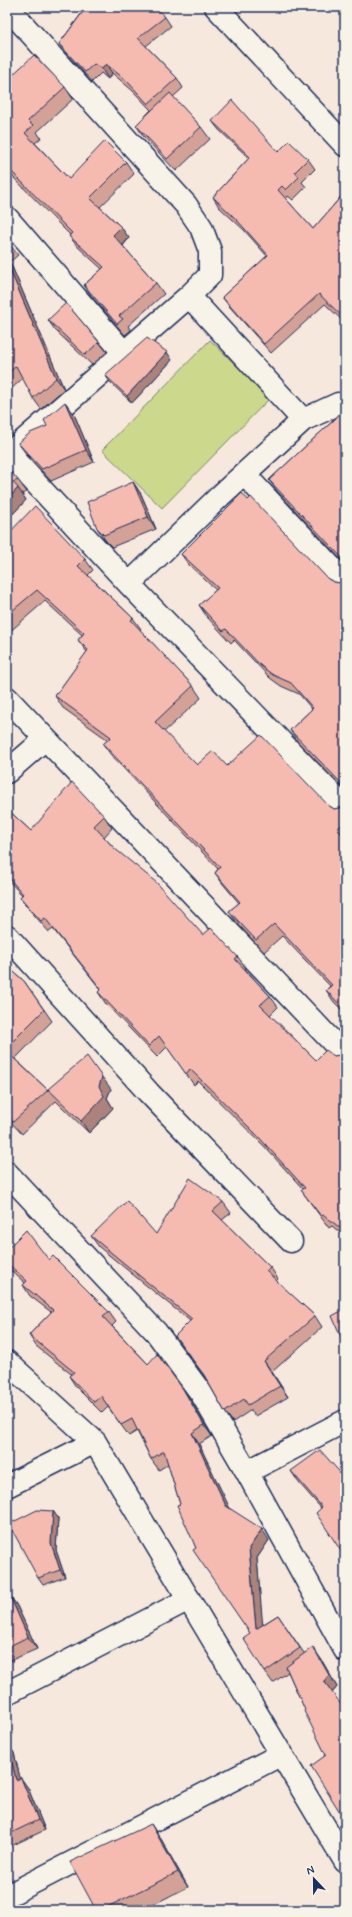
<svg xmlns="http://www.w3.org/2000/svg" width="352" height="1917" font-family="Mynerve,sans-serif">
<rect width="100%" height="100%" fill="#f7e8dd"/>
<filter id="ink" filterUnits="userSpaceOnUse"><feTurbulence type="fractalNoise" baseFrequency=".025" numOctaves="2"/><feDisplacementMap in="SourceGraphic" scale="8" xChannelSelector="R" yChannelSelector="G"/><feConvolveMatrix kernelMatrix="1 2 1 2 8 2 1 2 1" color-interpolation-filters="sRGB"/></filter>
<g filter="url(#ink)">
<path fill="#ccd88b" stroke="#748474" d="M210 340 270 398 162 508 102 450Z"/>
<g fill="none" stroke-linecap="round" stroke-linejoin="round">
<defs>
<path id="minor" d="M7 7 186 205 201 227 210 251V275L189 296 303 420 338 404 345 405
M216 7 345 145
M7 218 125 354
M14 449 189 296
M7 452 129 584 345 808
M244 474 345 582
M129 584 220 496 303 420
M7 698 345 1055
M7 772 45 739
M7 936 149 1093 291 1241
M7 1173 156 1332 201 1393 247 1472 345 1650
M7 1362 95 1442 345 1861
M247 1472 345 1421
M7 1486 95 1442
M7 1693 189 1599
M7 1896 282 1754"/>
</defs>
<use href="#minor" stroke="#1b2f5e" stroke-width="25"/>
<use href="#minor" stroke="#f7f3e8" stroke-width="22"/>
</g>
<path fill="#d4a197" stroke="#1b2f5e" d="M80 7H156L165 17 171 26 146 46 177 78 183 88 173 97 201 127 210 139 176 171 144 137 136 125 151 110 133 91 112 73 108 79 101 73 92 82 66 53 59 44 84 10Z
M7 80 65 87 73 99 37 132 41 138 35 143 69 179 126 162 134 174 100 207 121 227 129 238 123 246 156 283 164 294 128 326 131 330 125 335 92 297 84 285 102 269 78 247 69 236 70 235 7 171Z
M212 121 278 152 308 159 315 169 302 182 306 187 293 200 288 196 286 199 313 229 345 192V323L325 304 271 353 229 306 222 297 267 256 244 230 219 207 213 197 249 158 219 130Z
M7 241 18 255 10 262 64 389 41 409 33 398 23 378 7 393Z
M48 320 99 342 107 352 92 365 55 330Z
M172 360 132 403 110 382 105 375Z
M65 402 74 414 94 462 51 481 27 455 18 443 47 426Z
M345 408V564L277 491 269 480 334 420Z
M7 468 18 480 27 492 22 494 26 500 7 520Z
M133 482 141 494 156 529 112 547 106 541 97 528Z
M248 500 328 579 334 582 340 583 345 580V790L298 742 290 730 312 709 299 694 281 686 270 678 234 640 231 643 207 617 199 605 216 590 189 565 181 554Z
M7 535 85 559 93 570 88 575 133 618 141 629 140 630 193 686 201 698 164 732 197 765 227 766 328 805 334 809 340 808 345 806V1013L334 1002 326 990 330 986 282 936 264 952 237 923 229 911 239 903 223 884 215 873 218 869 111 755 103 744 108 740 63 708 55 696 87 652 78 640 82 635 45 601 7 634Z
M7 809 31 831 104 816 112 828 104 837 114 848 203 935 238 957 246 968 245 969 270 996 278 1007 270 1015 316 1060 334 1056 340 1055 345 1053V1237L332 1226 329 1228 301 1190 303 1189 264 1146 198 1081 194 1085 167 1047 157 1057 106 1004 98 992 101 990 53 929 49 932 28 908 20 897 22 895 7 879Z
M7 966 24 981 52 1021 15 1059 48 1090 111 1089 107 1098 113 1108 89 1133 56 1101 22 1134 7 1118Z
M223 1202 231 1213 222 1220 271 1268 278 1279 276 1281 315 1316 322 1327 272 1372 288 1397 255 1416 251 1410 233 1422 225 1412 205 1377 175 1336 190 1321 99 1247 91 1236 156 1234Z
M7 1249 49 1260 109 1312 116 1322 112 1326 148 1364 191 1400 212 1436 199 1444 230 1509 269 1540 257 1558 262 1625 278 1615 304 1653 321 1659 337 1687 332 1693 326 1755 288 1672 273 1683 265 1672 250 1633 196 1548 180 1504 168 1464 159 1470 151 1459 137 1431 129 1436 108 1407 102 1413 76 1387 69 1376 71 1374 36 1346 29 1335 51 1312 30 1296 23 1285 25 1283 7 1267Z
M291 1471 345 1478 321 1508 299 1483Z
M53 1511 58 1518 56 1550 65 1577 43 1585 38 1578Z
M9 1594 17 1606 37 1649 7 1662V1595Z
M7 1743 14 1753 20 1778 28 1788 45 1830 7 1848Z
M161 1839 188 1887 142 1910H96Z"/>
<path fill="#ac837b" stroke="#1b2f5e" d="M106 64 112 73 108 79 102 69Z
M121 227 129 238 121 247 113 235Z
M7 258 10 262 64 389 56 378 7 263Z
M167 352 172 360 132 403 127 396Z
M65 402 74 414 94 462 86 450Z
M133 482 141 494 156 529 148 517Z
M18 488 26 500 7 520V500Z
M102 1077 111 1089 107 1098 113 1108 89 1133 81 1121 99 1086Z
M264 1361 272 1372 288 1397 280 1386Z
M183 1389 191 1400 212 1436 204 1425Z
M192 1433 199 1444 234 1517 226 1506Z
M53 1511 58 1518 56 1550 65 1577 60 1570 51 1543Z
M262 1529 269 1540 257 1558 264 1640 256 1629 249 1548Z
M9 1594 17 1606 37 1649 28 1637Z
M313 1647 321 1659 337 1687 332 1693 324 1681Z
M7 1743 14 1753 23 1790 16 1780Z
M21 1778 28 1788 45 1830 38 1820Z
M151 1824 161 1839 188 1887 178 1872Z"/>
<path fill="#f6bbb0" stroke="#1b2f5e" d="M83 7H156L165 17 138 38 177 78 148 104 127 81 106 64 102 69 94 64 85 72 59 44 85 9Z
M34 55 65 87 28 121 33 126 25 133 69 179 105 141 126 162 90 198 121 227 113 235 156 283 119 316 123 319 117 324 84 285 104 267 69 236 72 233 7 167V80Z
M170 93 201 127 167 159 136 125Z
M232 100 278 152 289 141 308 159 295 172 299 177 286 190 282 186 278 190 313 229 345 192V319L319 294 264 344 222 297 268 255 237 220 213 197 250 157 212 121Z
M7 241 10 244 7 246Z
M7 263 56 378 33 398 16 366 7 374Z
M66 303 99 342 85 355 48 320Z
M147 338 167 352 127 396 105 375Z
M65 402 86 450 42 469 18 443 30 433 47 426 44 420Z
M345 408V561L269 480 334 420Z
M7 468 18 480 13 482 18 488 7 500Z
M133 482 148 517 104 535 97 528 87 502Z
M242 493 248 500 251 497 328 579 334 582 340 583 345 580V787L290 730 313 708 291 683 273 675 261 666 226 629 223 631 199 605 218 588 181 554Z
M35 506 85 559 78 566 133 618 131 620 193 686 155 722 197 765 213 751 227 766 261 735 328 805 334 809 340 808 345 806V822L337 829 345 837V1010L326 990 332 985 274 924 256 940 229 911 240 902 215 873 220 867 103 744 111 737 55 696 88 650 78 640 84 633 37 590 7 615V535Z
M72 782 104 816 94 826 114 848 157 883 203 935 211 928 238 957 235 959 270 996 260 1005 316 1060 326 1050 334 1056 340 1055 345 1053V1232L324 1215 321 1216 301 1190 305 1188 256 1134 190 1069 186 1074 159 1036 149 1046 98 992 101 989 45 918 41 921 20 897 23 894 7 876V809L31 831Z
M7 966 24 981 44 1010 7 1047Z
M7 1052 48 1090 13 1122 7 1115Z
M87 1056 102 1077 99 1086 104 1096 81 1121 48 1089Z
M190 1178 223 1202 213 1211 271 1268 266 1271 315 1316 264 1361 280 1386 248 1405 244 1399 225 1412 204 1375 175 1336 192 1319 91 1236 127 1201 156 1234Z
M26 1230 49 1260 53 1256 109 1312 103 1317 148 1364 157 1354 183 1389 204 1425 192 1433 226 1506 262 1529 249 1548 256 1629 278 1615 300 1648 265 1672 243 1638 250 1633 193 1550 196 1548 177 1505 180 1504 164 1451 151 1459 132 1419 121 1425 101 1396 94 1402 69 1376 74 1372 29 1335 53 1310 23 1285 27 1281 7 1263V1249Z
M345 1309V1346L332 1316Z
M320 1450 345 1478V1557L316 1513 322 1507 291 1471Z
M37 1510 53 1511 51 1543 60 1570 38 1578 9 1524Z
M9 1594 28 1637 7 1647V1595Z
M313 1647 329 1675 324 1681 345 1710V1820L311 1766 326 1755 304 1711 305 1710 286 1667Z
M7 1743 16 1780 21 1778 38 1820 7 1835Z
M151 1824 178 1872 101 1910H96L70 1862Z"/>
</g>
<rect width="352" height="1917" fill="none" stroke="#f7f3e8" stroke-width="24"/>
<rect x="12" y="12" width="328" height="1893" fill="none" stroke="#1b2f5e" stroke-width="1.5" filter="url(#ink)"/>
<g transform="translate(314 1879) rotate(338)" stroke="#f7f3e8" stroke-width="3" paint-order="stroke">
<path d="M0-3L7 15L0 10L-7 15Z" fill="#1b2f5e"/>
<text y="-6" font-size="11" font-weight="bold" text-anchor="middle" fill="#1b2f5e">N</text>
</g>
</svg>
